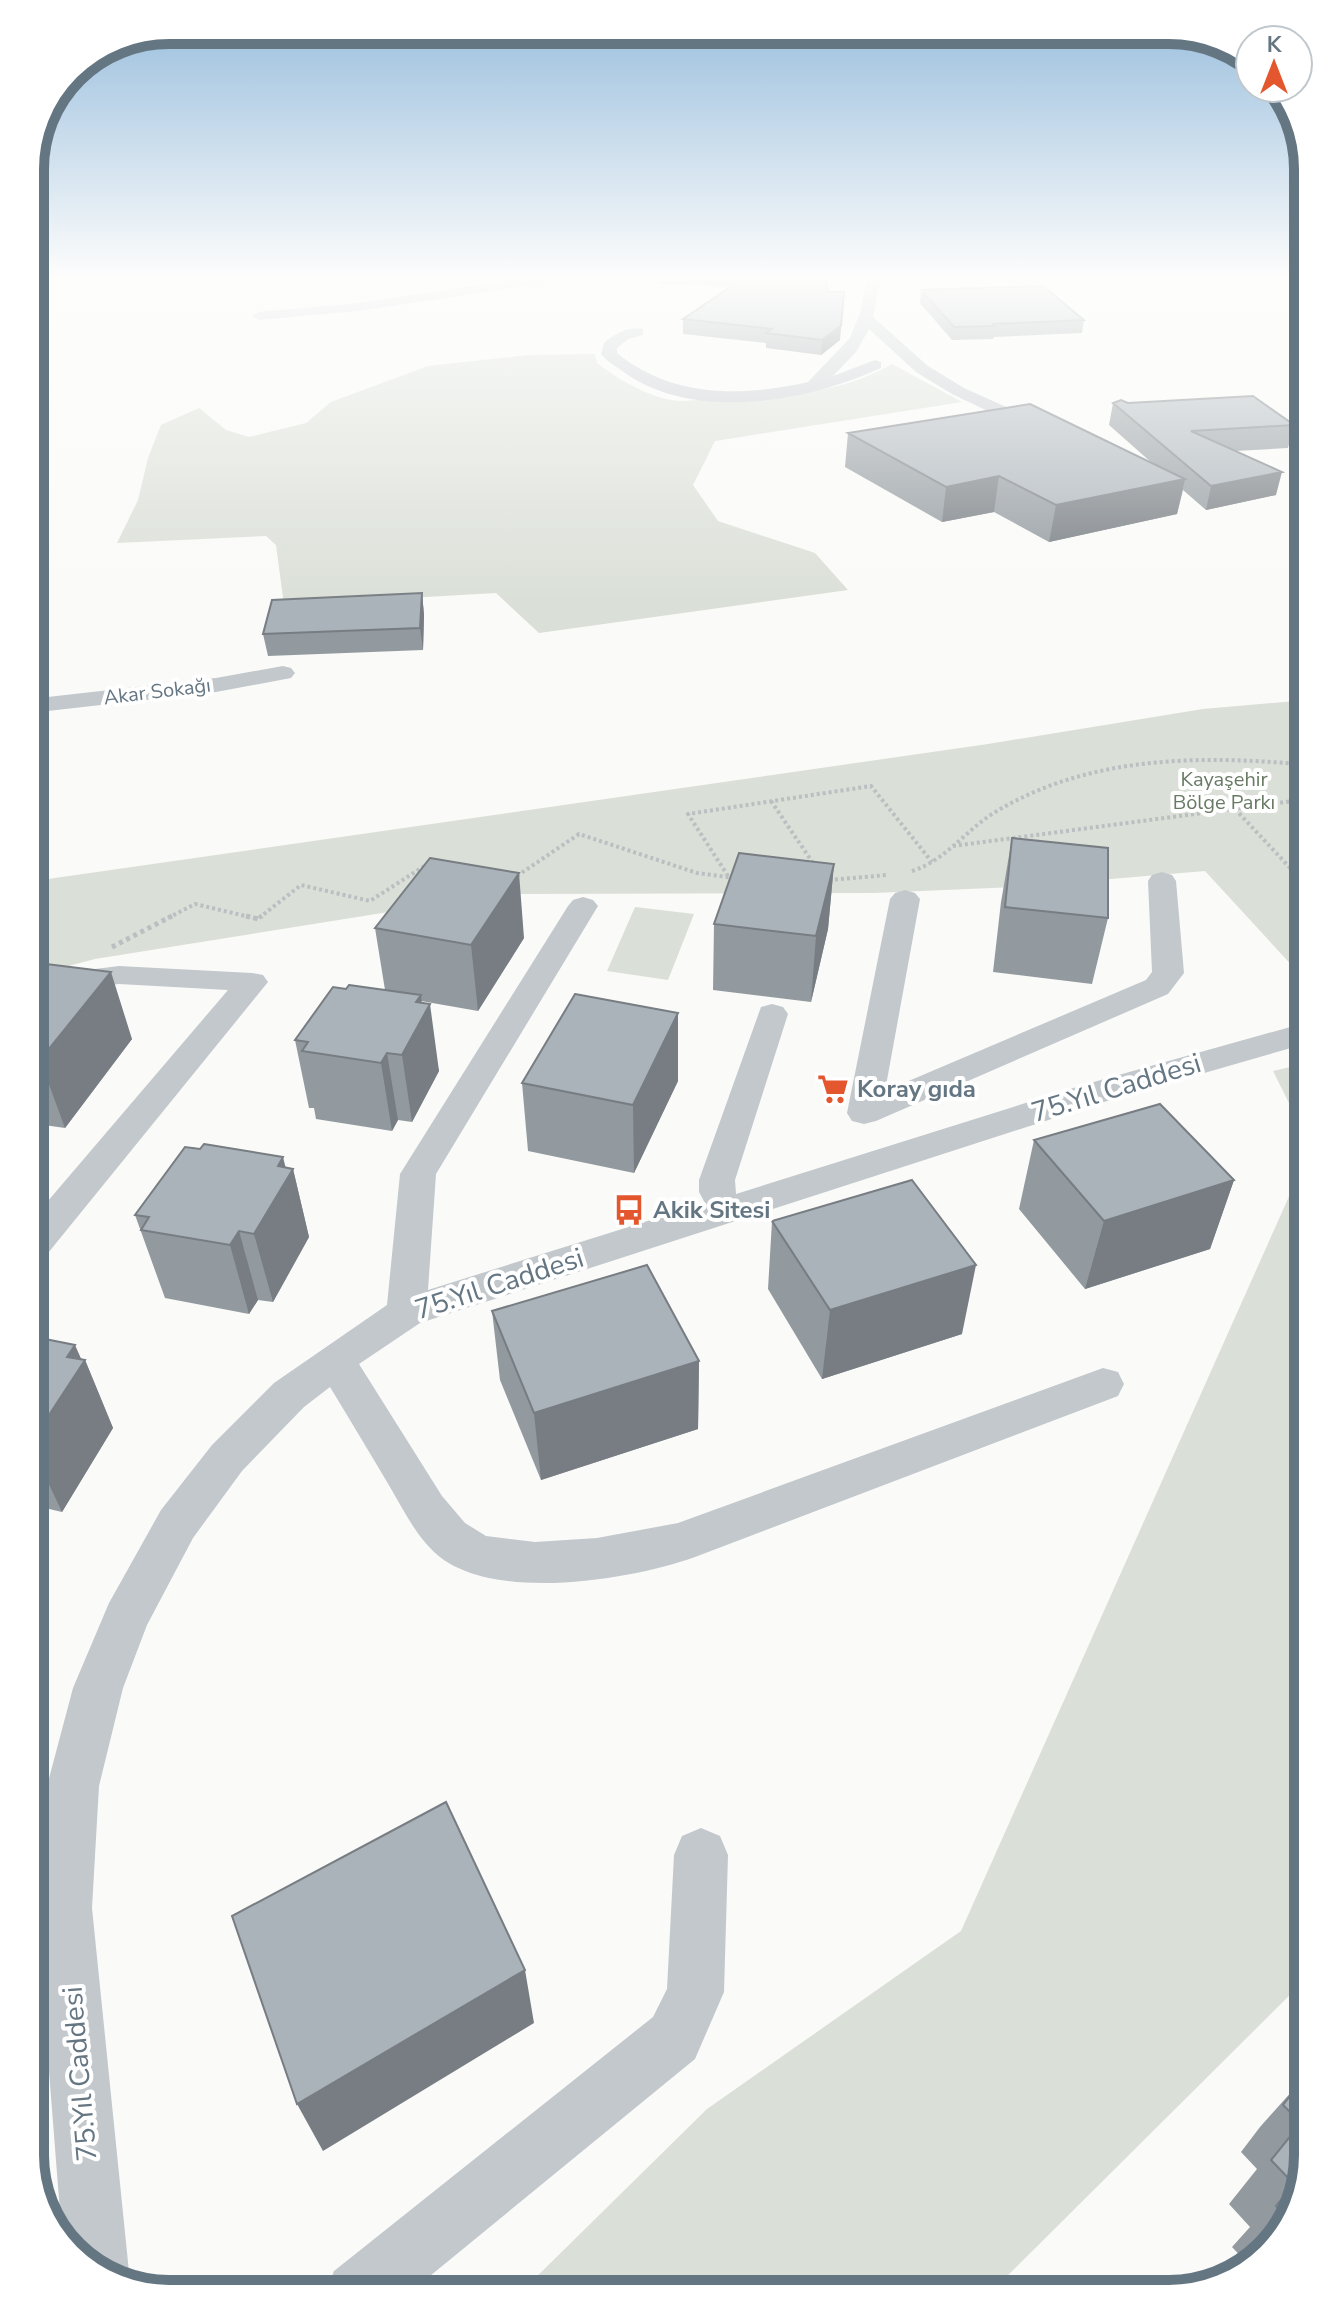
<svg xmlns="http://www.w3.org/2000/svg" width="1338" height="2324" font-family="'Nunito Sans',sans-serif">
<rect width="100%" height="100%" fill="#fafaf8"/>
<path fill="#dadfd7" d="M595 354 597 363C615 377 640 392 662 398 681 404 699 399 718 398 782 394 834 397 892 364L962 402 715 441 693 485 718 521 815 553 848 590 539 633 496 593 284 605 276 545 266 536 117 543 138 500 148 458 161 425 199 408 226 430 249 437 306 423 331 402 428 366 529 355Z
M1308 700V983L1205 871 1015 887 874 893 501 894 95 959 30 976V884L48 879 988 744 1203 709Z
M635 907 694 914 668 980 607 971Z
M1308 1063V1141L1273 1071Z
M1308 1154V1977L989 2294H519L707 2109 961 1931Z"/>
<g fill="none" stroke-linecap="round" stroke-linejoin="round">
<path stroke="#bbbfc2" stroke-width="4" stroke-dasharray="3 3" stroke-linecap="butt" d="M771 801 815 866
M1235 809 1308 887
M953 846 1308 799
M912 871C947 860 966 829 997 811 1091 755 1203 755 1308 765
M517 876 579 834 697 873 735 878
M728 876 688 814 871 786 932 862
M829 880 887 875
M168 918 195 904 254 918
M259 918 301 885 370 901 426 865"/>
<path stroke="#bbbfc2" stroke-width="5" stroke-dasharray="4 4" stroke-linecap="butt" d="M246 916 258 919 262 916
M112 947 172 916"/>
<path fill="#c3c8cc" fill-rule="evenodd" d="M519 279H552L545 283 358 311 259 320 252 316 259 312 358 303Z
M867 279H881L873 317 928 366 964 388 1046 425 1049 429 1046 433H1034L952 394 916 372 869 329 856 352 833 376 875 360 881 362V368C807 402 695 422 625 373 616 366 608 363 601 354L604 343C615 334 628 326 643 329V335L628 339 617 348V353C672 398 741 397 808 382L850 338 860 313Z
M283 666 291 668 295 673 291 678 216 692 30 713V699L216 678Z
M1162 872 1172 875 1176 881 1184 973 1168 994 876 1121 864 1124 852 1121 847 1113 890 899 895 893 905 890 915 893 920 899 885 1091 1146 980 1152 972 1148 881 1152 875Z
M583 897 593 900 598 906 436 1174 428 1290 705 1203 699 1192V1180L761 1007 772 1004 783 1007 788 1014 735 1180 736 1194 1083 1085 1308 1022V1043L1107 1101 420 1323 359 1364 442 1496 465 1523 486 1536 535 1542 597 1538 678 1523 1103 1368 1118 1372 1124 1384 1118 1396 695 1557C631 1580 489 1604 434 1552 415 1534 403 1509 390 1487 370 1453 350 1420 330 1387L304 1407 242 1471 193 1538 147 1625 123 1688 99 1786 92 1908 129 2272 125 2282 92 2271 62 2237 39 1944 30 1948V1892L38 1890 47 1786 73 1688 109 1603 161 1510 212 1445 274 1383 387 1305 400 1174 568 906 573 900Z
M119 966 252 973 263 975 268 982 44 1258 30 1262V1222L228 990 119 984 66 990 55 988 50 981 55 974Z
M701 1828 720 1836 728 1855 724 1992 695 2059 408 2294H325L334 2271 653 2017 667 1989 674 1855 682 1836Z"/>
</g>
<path fill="#929a9f" d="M659 279H826L828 292 840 340 821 355 766 348V343L683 334V319L733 286 659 284Z
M921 290 1084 320 1082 333 994 337 993 339 952 340 920 303Z
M1113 403H1128L1294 425 1288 448 1235 451 1276 495 1206 510 1183 490 1177 514 1049 542 994 512 942 522 845 467 848 433 1152 463 1109 425Z
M422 593 424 615 423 650 268 656 263 634Z
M1012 838 1108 918 1092 984 993 972 1001 902Z
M834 864 828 929 811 1002 713 990 714 924Z
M375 928 524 938 478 1011 421 1001 439 1071 412 1122 398 1120 392 1131 316 1119 314 1108H309L295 1040 346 989 385 990Z
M30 962 132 1039 65 1128 30 1123Z
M678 1081 634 1173 528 1151 522 1083Z
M1034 1140 1234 1180 1210 1249 1085 1289 1019 1209Z
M286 1168 293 1169 309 1237 273 1302 258 1300 249 1314 165 1298 135 1215Z
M772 1221 962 1334 822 1379 768 1289Z
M492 1311 699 1361 698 1429 541 1480 500 1380Z
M30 1336 85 1360 113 1428 62 1512 45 1508 32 1529H30Z
M1303 2079 1308 2155 1285 2232 1248 2264 1232 2247 1250 2227 1229 2204 1257 2169 1241 2152 1260 2127Z"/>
<path fill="#777d82" d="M844 292 840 340 821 355 822 340Z
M1282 472 1276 495 1206 510 1211 486Z
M999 476 994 512 942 522 946 487Z
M1185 479 1177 514 1049 542 1056 505Z
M422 593 424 615 423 650 420 628Z
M834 864 828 929 811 1002 816 936Z
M519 873 524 938 478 1011 471 945Z
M111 972 132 1039 65 1128 40 1060Z
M421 995 423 1016 430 1004 439 1071 412 1122 402 1055 416 1002Z
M678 1013V1081L634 1173 633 1105Z
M387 1053 398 1120 392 1131 381 1063Z
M283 1157 288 1177 293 1169 309 1237 273 1302 254 1234 278 1166Z
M1234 1180 1210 1249 1085 1289 1104 1221Z
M239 1231 258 1300 249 1314 230 1245Z
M976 1265 962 1334 822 1379 830 1310Z
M75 1345 83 1363 85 1360 113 1428 62 1512 30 1444 67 1357Z
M699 1361 698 1429 541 1480 534 1413Z
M30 1479 45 1508 32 1529 30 1526Z
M525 1970 534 2023 323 2151 297 2104Z"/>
<path fill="#aab3b9" stroke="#777d82" stroke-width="2" d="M742 279H826L828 292H844L841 326 822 340 766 333 772 329 683 319Z
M1043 286 1084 320 993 324 995 326 954 327 921 290Z
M1253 396 1294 425 1191 431 1282 472 1211 486 1113 403 1121 400 1128 403Z
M1030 404 1185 479 1056 505 999 476 946 487 848 433Z
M422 593 420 628 263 634 272 600Z
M1012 838 1108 848V918L1005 907Z
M739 853 834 864 816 936 714 924Z
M430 858 519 873 471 945 375 928Z
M30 962 111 972 40 1060 30 1059Z
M349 985 421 995 416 1002 430 1004 402 1055 387 1053 381 1063 302 1051 308 1042 295 1040 333 987 346 989Z
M575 994 678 1013 633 1105 522 1083Z
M1160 1104 1234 1180 1104 1221 1034 1140Z
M204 1144 283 1157 278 1166 293 1169 254 1234 239 1231 230 1245 141 1230 149 1217 135 1215 185 1147 200 1149Z
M912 1180 976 1265 830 1310 772 1221Z
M647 1265 699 1361 534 1413 492 1311Z
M30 1336 75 1345 67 1357 85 1360 30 1444Z
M446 1802 525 1970 297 2104 232 1916Z
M1303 2079 1308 2083V2155L1288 2220 1276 2206 1294 2184 1271 2160 1301 2123 1283 2105Z"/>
<linearGradient id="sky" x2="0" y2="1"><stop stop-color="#96bcdc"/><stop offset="0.46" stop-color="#fdfdfc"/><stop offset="1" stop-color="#fdfdfc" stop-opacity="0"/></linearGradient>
<rect width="1338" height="604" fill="url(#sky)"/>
<defs>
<symbol id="supermarket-bare" viewBox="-9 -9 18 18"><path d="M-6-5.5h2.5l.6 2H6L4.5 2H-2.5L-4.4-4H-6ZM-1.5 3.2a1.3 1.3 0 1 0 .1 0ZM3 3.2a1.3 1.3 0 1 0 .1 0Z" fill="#e4572e" stroke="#fff" stroke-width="2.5" paint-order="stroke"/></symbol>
<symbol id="bus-bare" viewBox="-9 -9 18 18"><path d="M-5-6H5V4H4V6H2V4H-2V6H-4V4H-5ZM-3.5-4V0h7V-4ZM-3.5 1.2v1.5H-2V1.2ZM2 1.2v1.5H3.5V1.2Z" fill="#e4572e" stroke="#fff" stroke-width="2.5" paint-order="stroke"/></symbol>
</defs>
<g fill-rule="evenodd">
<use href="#supermarket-bare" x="811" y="1067" width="44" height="44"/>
<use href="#bus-bare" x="607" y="1188" width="44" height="44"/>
</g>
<g text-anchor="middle" stroke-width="8" stroke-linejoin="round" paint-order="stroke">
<g font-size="20" fill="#657683" stroke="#fff">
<text transform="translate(157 691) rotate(-7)" y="7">Akar Sokağı</text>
</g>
<g font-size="20" fill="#687a64" stroke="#fff">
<text x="1224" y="786">Kayaşehir<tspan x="1224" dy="23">Bölge Parkı</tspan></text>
</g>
<g font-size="24" font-weight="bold" fill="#657683" stroke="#fff" text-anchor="start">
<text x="857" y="1097">Koray gıda</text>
<text x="653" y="1218">Akik Sitesi</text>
</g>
<g font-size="28" fill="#657683" stroke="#fff">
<text transform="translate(1116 1087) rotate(-17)" y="10">75.Yıl Caddesi</text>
<text transform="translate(499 1283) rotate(-18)" y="10">75.Yıl Caddesi</text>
<text transform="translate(79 2074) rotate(-95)" y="10">75.Yıl Caddesi</text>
</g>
</g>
<path d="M0 0H1338V2324H0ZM169 44H1169A125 125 0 0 1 1294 169V2155A125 125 0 0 1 1169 2280H169A125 125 0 0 1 44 2155V169A125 125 0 0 1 169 44Z" fill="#fff" fill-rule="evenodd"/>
<path fill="none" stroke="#657683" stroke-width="10" d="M169 44H1169A125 125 0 0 1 1294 169V2155A125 125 0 0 1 1169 2280H169A125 125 0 0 1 44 2155V169A125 125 0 0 1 169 44Z"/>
<g transform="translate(1274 64)"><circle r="38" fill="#ffffff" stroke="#c1c8cd" stroke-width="2"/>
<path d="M0-6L14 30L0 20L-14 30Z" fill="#e4572e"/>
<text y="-12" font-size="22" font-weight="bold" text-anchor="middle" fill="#657683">K</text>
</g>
</svg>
